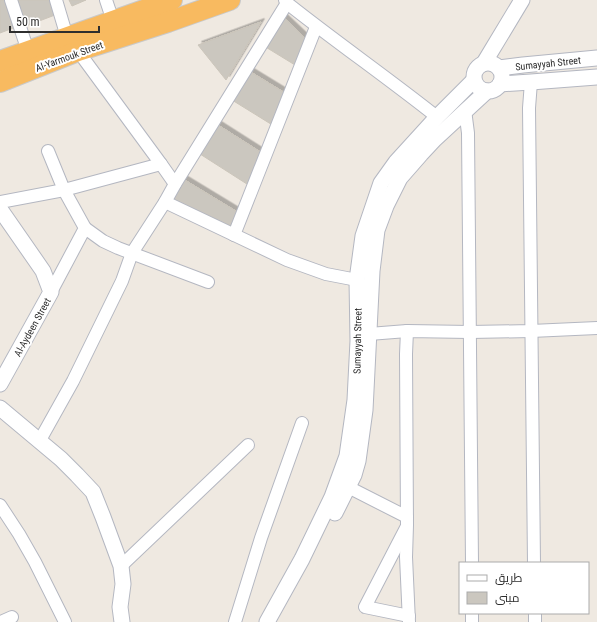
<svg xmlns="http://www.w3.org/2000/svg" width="597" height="622" font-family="'Roboto Condensed',Cairo,sans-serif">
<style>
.building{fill:#cbc7bf;stroke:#cbc5ba;filter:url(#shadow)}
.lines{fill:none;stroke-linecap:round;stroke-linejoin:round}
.minor-casing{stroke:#b4b7c1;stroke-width:14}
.tertiary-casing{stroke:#b4b7c1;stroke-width:17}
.trunk-casing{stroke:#c9c9c9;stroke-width:22}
.minor{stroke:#fff;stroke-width:12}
.tertiary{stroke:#fff;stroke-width:15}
.trunk{stroke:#f8ba60;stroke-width:20}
.labels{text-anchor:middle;stroke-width:4;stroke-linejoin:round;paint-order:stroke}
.street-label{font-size:10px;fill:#2e2e2e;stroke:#fff}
</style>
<defs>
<filter id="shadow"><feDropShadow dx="3.5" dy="-3.5" stdDeviation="0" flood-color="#0004"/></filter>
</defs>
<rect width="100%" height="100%" fill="#efe9e1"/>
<g class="building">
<polygon points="0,0 5,0 16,27 0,33"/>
<polygon points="16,0 49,0 55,15 26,26"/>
<polygon points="69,0 86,0 72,6"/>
<polygon points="283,17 305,38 295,65 264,46"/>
<polygon points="261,22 226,80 198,45"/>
<polygon points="249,71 285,93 274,126 232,100"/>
<polygon points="218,125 262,153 250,186 200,154"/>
<polygon points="183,179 239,213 232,226 172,199"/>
</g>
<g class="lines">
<defs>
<g id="minor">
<polyline points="11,0 28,51"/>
<polyline points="56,0 67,37"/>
<polyline points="106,0 113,21"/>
<path d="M285,0L287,3C336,42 388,78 437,117"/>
<polyline points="78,51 161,164 175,184"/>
<polyline points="531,82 529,108 534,563"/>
<polyline points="465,110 468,133 472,563"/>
<polyline points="48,151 64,190 85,228 51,292"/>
<polyline points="0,202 64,190 161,164"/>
<polyline points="165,202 287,260 326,274 357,280"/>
<polyline points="85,228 103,241 118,248 208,282"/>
<polyline points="234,235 316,27"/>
<polyline points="407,331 406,354 407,525 406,557 409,622"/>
<polyline points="369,334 407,331 470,332 531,331 597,328"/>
<polyline points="40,440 73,381 122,281 132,253 165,202 175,184 287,3"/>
<polyline points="348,487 407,517"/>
<polyline points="0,505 19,534 35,562 65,622"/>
<polyline points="406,528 365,607 409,616"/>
<polyline points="121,566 248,445"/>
<polyline points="472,613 472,622"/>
<polyline points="535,613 535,622"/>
<polyline points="1,622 12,617"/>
<polyline points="235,622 261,538 302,423"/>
</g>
<g id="tertiary">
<circle cx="488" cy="77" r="14"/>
<polyline points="484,63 522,0"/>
<polyline points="499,68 523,65 597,58"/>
<polyline points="500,84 531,82 597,77"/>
<polyline points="0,209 43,271 51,292 0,384"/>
<polyline points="0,408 61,459 77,475 93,492 103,517 121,566 123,584 120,607 122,622"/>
<polyline points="335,513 354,475 358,461 365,410 372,271 377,230 386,206 400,178 421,154 435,139 487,91"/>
<polyline points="267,622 302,559 332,497 347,456 355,400 358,341 357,280 363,236 381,183 396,162 437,117 474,80"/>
</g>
<g id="trunk">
<polyline points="0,61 172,0"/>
<polyline points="0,82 78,51 168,22 230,0"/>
</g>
</defs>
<use href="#minor" class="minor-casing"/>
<use href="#tertiary" class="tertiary-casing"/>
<use href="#trunk" class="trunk-casing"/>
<use href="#minor" class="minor"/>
<use href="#tertiary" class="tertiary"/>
<use href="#trunk" class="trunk"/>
</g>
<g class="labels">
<g class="street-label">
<text transform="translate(69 56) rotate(-20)" y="4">Al-Yarmouk Street</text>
<text transform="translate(548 63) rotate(-6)" y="4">Sumayyah Street</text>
<text transform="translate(32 327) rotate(-61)" y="4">Al-Aydeen Street</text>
<text transform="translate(357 341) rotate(-89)" y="4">Sumayyah Street</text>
</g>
</g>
<rect x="459" y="562" width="130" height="52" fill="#ffffff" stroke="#ababab"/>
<rect x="467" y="575" width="20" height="6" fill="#ffffff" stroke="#ababab"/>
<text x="495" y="582" font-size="12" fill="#2e2e2e">طريق</text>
<rect x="467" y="592" width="20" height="12" fill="#cbc7bf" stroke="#ababab"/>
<text x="495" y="602" font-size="12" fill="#2e2e2e">مبنى</text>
<path d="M10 26v6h89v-6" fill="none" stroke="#2e2e2e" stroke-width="2"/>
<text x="16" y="26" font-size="12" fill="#2e2e2e" stroke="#ffffff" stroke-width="3" paint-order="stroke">50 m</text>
</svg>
